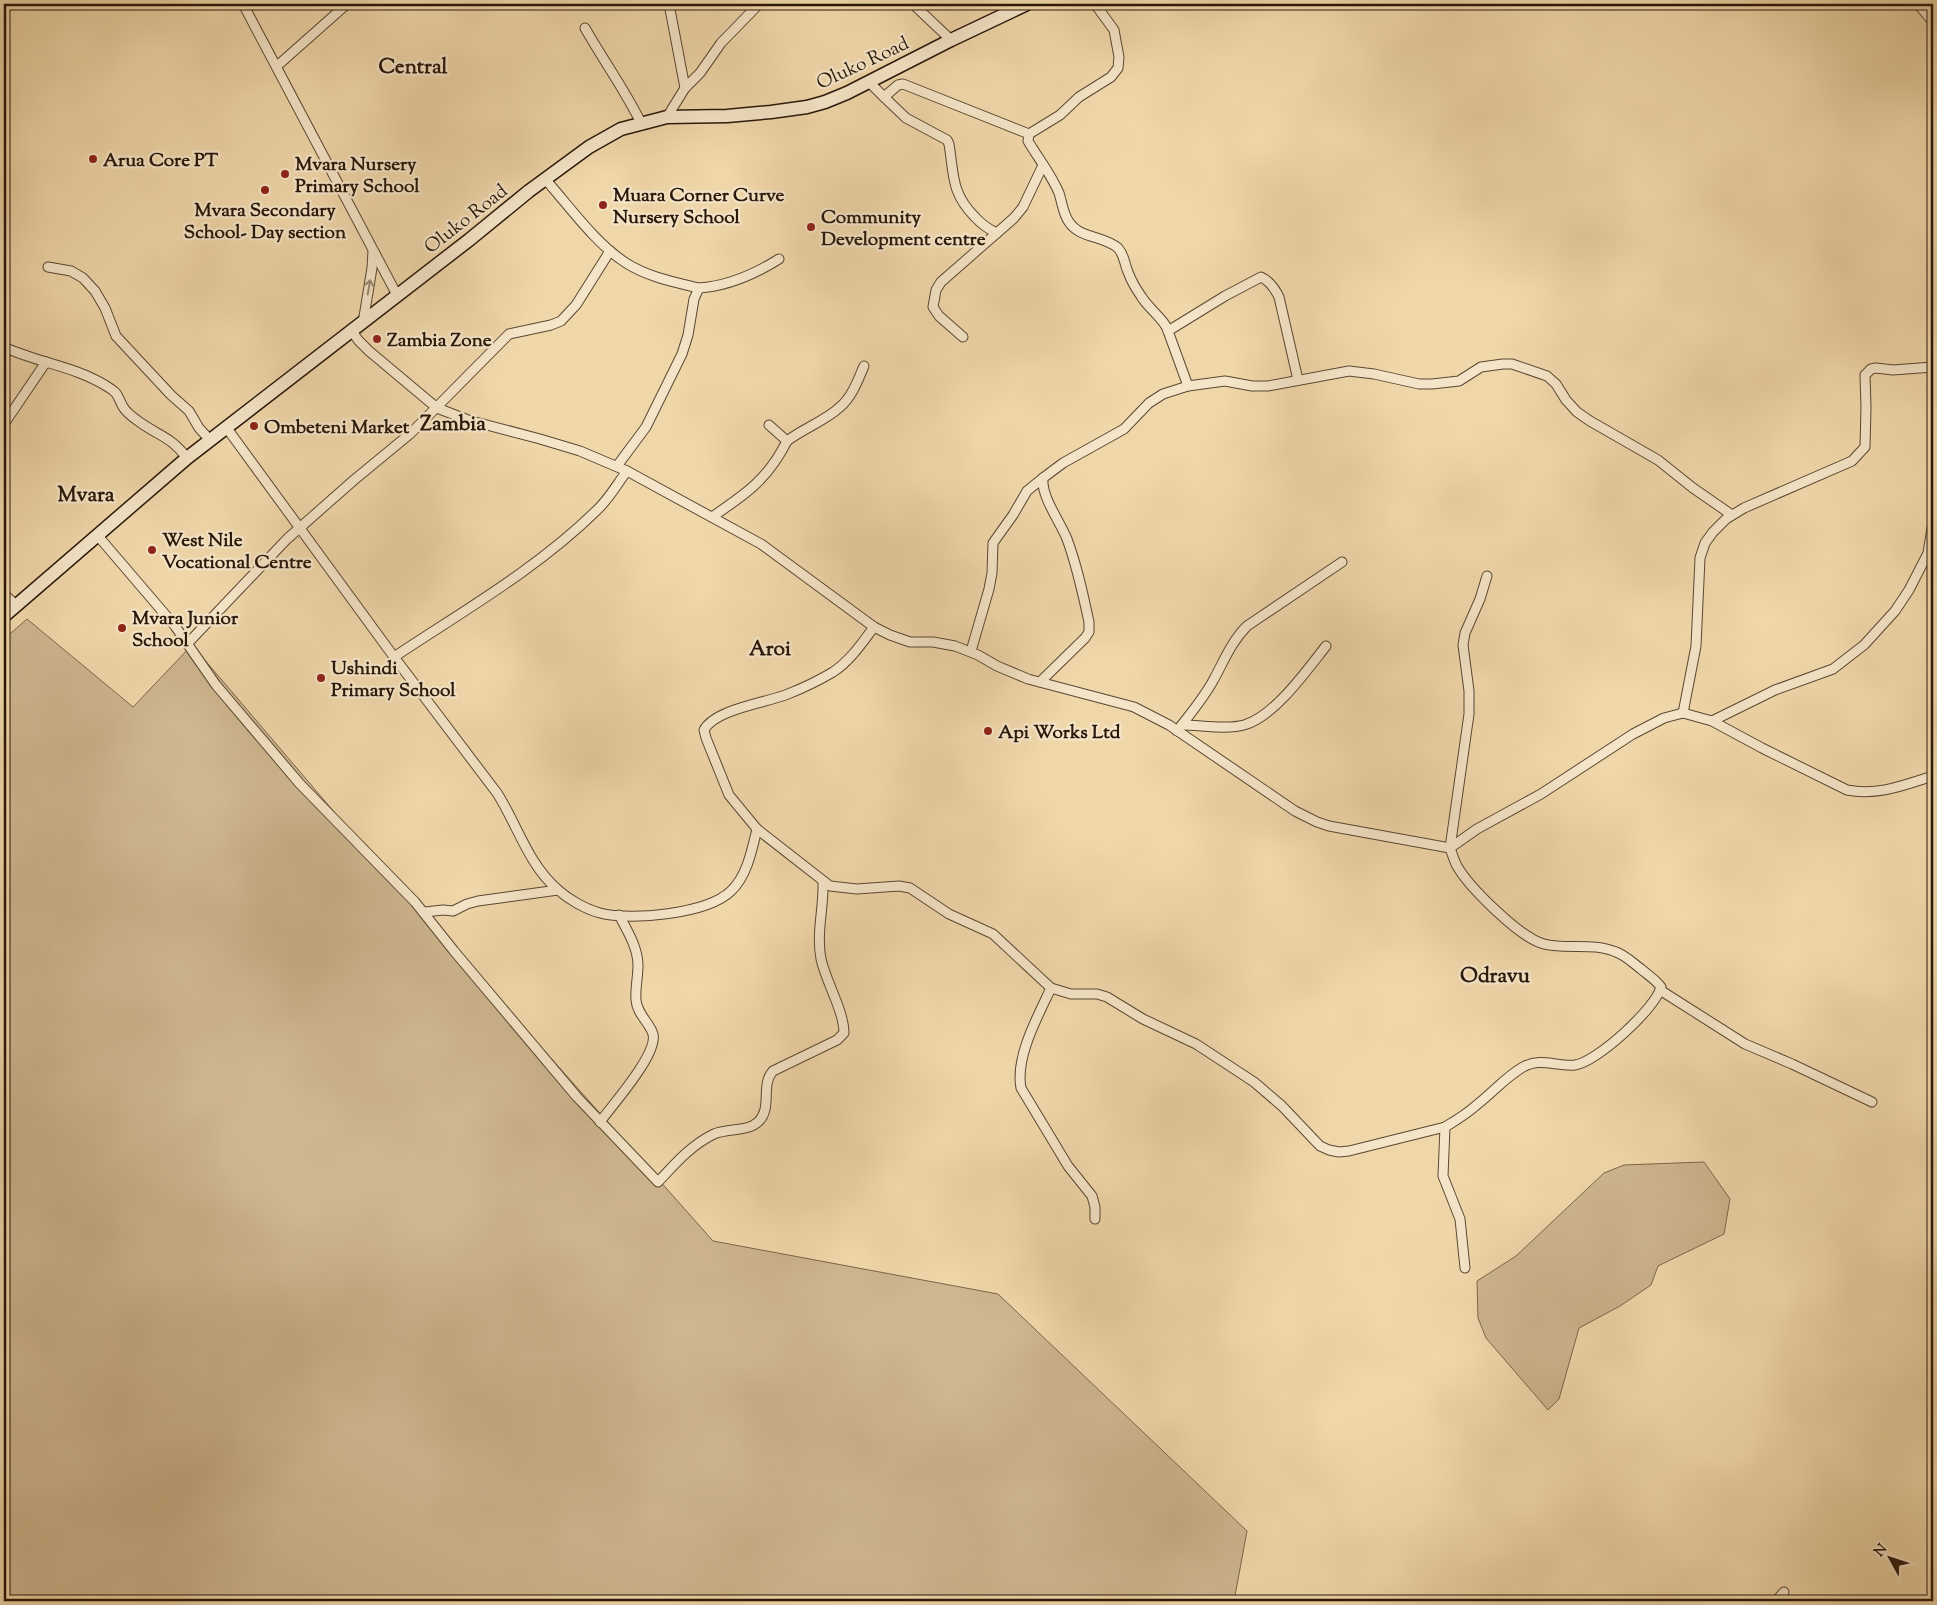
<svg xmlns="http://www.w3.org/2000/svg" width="1937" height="1605" font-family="'Sorts Mill Goudy',serif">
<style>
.green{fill:#ceb68f;stroke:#7b664c}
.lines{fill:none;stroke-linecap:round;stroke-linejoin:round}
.street-casing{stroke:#5a4731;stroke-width:11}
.secondary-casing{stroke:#281709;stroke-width:15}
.street{stroke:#f5e5c8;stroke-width:9}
.secondary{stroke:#f5e5c8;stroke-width:12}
.oneway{stroke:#998872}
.poi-dot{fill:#8f2418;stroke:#f5e5c8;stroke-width:2}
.labels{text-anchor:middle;stroke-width:4.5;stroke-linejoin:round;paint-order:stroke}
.street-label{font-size:19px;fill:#281709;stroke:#f5e5c8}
.poi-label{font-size:19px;font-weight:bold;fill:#281709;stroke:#f5e5c8;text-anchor:start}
.quarter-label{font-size:21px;font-weight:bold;fill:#281709;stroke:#f5e5c8}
</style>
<rect width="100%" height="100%" fill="#f0d7aa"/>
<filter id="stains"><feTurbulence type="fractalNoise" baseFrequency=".004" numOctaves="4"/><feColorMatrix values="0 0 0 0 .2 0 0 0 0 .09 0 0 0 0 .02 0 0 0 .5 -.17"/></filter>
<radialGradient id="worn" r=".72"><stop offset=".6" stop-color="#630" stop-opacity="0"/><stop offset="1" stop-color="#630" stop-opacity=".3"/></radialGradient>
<g class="green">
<polygon points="27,619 133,707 192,645 364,847 713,1241 998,1294 1247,1531 1234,1601 4,1601 4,639"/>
<polygon points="1704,1162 1730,1199 1724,1234 1658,1266 1651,1285 1620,1306 1579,1328 1559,1399 1548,1410 1486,1338 1478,1318 1477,1281 1516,1256 1604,1173 1624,1165"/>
</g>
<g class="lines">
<defs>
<g id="street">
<polyline points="243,4 397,295"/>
<polyline points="913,4 951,40"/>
<path d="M1095,4L1114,30L1119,57L1118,68L1111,77L1079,97L1060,115L1029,134L1028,141C1038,158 1051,174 1059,193C1062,202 1063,214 1069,222C1080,239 1103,235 1118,248C1125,256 1124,263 1128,272C1131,280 1136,289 1141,296C1147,307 1166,321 1168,331"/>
<polyline points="1918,4 1933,22"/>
<path d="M585,28C603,60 625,90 641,123"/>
<polyline points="277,66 347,4"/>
<polyline points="869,82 884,97 898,85 903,84 1029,134"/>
<polyline points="685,88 700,73 721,43 759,4"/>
<path d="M884,97L906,118L947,140L949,144C954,175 951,193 975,217C982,225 988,229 997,233"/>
<polyline points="667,117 685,88 669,4"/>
<path d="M545,179C570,207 595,243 626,263C648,277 674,282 699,288"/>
<polyline points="48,267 71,271 83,278 95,291 105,308 116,336 171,395 189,411 199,428 210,440"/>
<polyline points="363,323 372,268 373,251"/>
<path d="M352,331L358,340L369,351L437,408L468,420L540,439L580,451L627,471L761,544L874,627L890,635L910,642H933L955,646L978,655L997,666L1028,679L1134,707L1169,725L1295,811L1317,822L1329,826L1450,848L1477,829L1541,794L1633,734L1664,718L1683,713L1712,721L1762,748L1847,790C1878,796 1905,785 1933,776"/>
<polyline points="963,337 939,316 933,307 936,290 941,282 1014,218 1023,207 1043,165"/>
<path d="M4,347C38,363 75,366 108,387C118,393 117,395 122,405C125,412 135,419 141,423C161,437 171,437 187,458"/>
<polyline points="1188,386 1225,381 1252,386 1268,386 1349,371 1374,374 1419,384 1432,384 1459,381 1481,367 1503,364 1512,364 1547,376 1556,384 1566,400 1577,412 1590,421 1658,460 1693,488 1732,515"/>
<polyline points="4,424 46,362"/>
<path d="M226,427L394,657L497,793C517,824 528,864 557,889C568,899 585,909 600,913C631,921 707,914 731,891C747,876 752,850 757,829L729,795L706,738L704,730C715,709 766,703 788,694C803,688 818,681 833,672C850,661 862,643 874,627"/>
<path d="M787,441C804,428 825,421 840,407C852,397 858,380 864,366"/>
<path d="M617,466L646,427L682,354L688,335L694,299L699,288C729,286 755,274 779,259"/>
<path d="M712,517C746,494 768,479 787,441L769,425"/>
<path d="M98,536L175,626L216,685L300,784L415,902L454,951L577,1097L658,1182C675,1164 691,1145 714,1134C727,1128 747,1132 758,1122C773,1108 760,1085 773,1071L837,1040L844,1033C844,1011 826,982 821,959C816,933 824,907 823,882"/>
<polyline points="4,594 16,605"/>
<polyline points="188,643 287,539 354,480 411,433 509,334 551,325 561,321 576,305 610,251"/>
<polyline points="971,651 989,589 992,573 993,543 1013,515 1027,491 1043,478"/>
<path d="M394,657C463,611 537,569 597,510C609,499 617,484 627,471"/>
<path d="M1040,682L1085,638L1089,632V622C1083,594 1077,566 1067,539C1060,521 1041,497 1043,478L1063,463L1124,429L1149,403L1163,394L1188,386L1168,331L1225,296L1261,277C1270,281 1275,289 1279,297L1298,380"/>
<polyline points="1683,713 1696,646 1700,558 1705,543 1713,532 1726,519 1744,508 1852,461 1865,447 1866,407 1865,375 1871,369 1876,368 1893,370 1933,367"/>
<polyline points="1712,721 1775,690 1833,669 1864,645 1895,611 1909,590 1928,553 1933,522"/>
<path d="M1182,725C1200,725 1227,730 1244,725C1274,717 1307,670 1326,646"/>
<path d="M1177,731C1190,714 1204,698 1214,679C1224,661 1231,642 1247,626L1342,562"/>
<polyline points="757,829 830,886 857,889 899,886 910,888 949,914 993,934 1051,988 1071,994 1097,994 1107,997 1143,1019 1196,1044 1254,1082 1282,1106 1320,1146 1329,1150 1339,1152 1349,1151 1445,1127"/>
<polyline points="425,912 443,910 453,911 467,904 478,901 558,890"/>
<path d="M1051,988C1038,1016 1015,1057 1021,1088L1068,1166L1092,1196L1095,1207V1219"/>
<polyline points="1660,990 1745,1044 1792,1064 1872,1102"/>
<path d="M600,1122C613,1104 658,1054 653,1034C649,1022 637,1014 636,1000C635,989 638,977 638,965C638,948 627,930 619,915"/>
<path d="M1465,1268L1460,1219L1443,1176L1445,1127C1457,1120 1469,1112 1479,1103C1494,1091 1507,1076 1523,1067C1541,1057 1557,1067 1575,1065C1597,1062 1656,1008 1661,987C1656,980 1648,975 1641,969C1633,963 1625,955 1616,952C1593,942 1567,950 1544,944C1520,938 1469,887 1457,866C1454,860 1452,854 1450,848L1469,714V691L1463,645L1465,633L1480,599L1487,576"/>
<polyline points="1776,1601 1784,1592"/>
</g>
<polyline id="secondary" points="4,616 187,458 469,240 529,191 589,147 621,129 667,117 727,116 771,112 807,107 825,102 847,93 951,40 1027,4"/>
</defs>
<use href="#street" class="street-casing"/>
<use href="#secondary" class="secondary-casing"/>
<use href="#street" class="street"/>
<use href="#secondary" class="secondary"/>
</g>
<defs><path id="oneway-shaft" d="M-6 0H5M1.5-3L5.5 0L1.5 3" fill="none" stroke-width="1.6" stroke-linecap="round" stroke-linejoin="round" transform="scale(1.25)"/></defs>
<use class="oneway" href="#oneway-shaft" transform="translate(369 287) rotate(-80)"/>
<g class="poi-dot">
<circle cx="93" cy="159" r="5"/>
<circle cx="285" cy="174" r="5"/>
<circle cx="265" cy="190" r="5"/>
<circle cx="603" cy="205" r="5"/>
<circle cx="811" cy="227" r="5"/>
<circle cx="377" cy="339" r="5"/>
<circle cx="254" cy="426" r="5"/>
<circle cx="152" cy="550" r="5"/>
<circle cx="122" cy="628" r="5"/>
<circle cx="321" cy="678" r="5"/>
<circle cx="988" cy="731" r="5"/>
</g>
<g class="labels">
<g class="street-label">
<text transform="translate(862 62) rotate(-25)" y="7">Oluko Road</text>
<text transform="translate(465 218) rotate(-38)" y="7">Oluko Road</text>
</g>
<g class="poi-label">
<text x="103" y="166">Arua Core PT</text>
<text x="295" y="170">Mvara Nursery<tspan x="295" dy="22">Primary School</tspan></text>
<text x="613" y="201">Muara Corner Curve<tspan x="613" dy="22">Nursery School</tspan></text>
<text x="265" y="216" text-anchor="middle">Mvara Secondary<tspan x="265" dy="22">School- Day section</tspan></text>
<text x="821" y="223">Community<tspan x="821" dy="22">Development centre</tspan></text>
<text x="387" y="346">Zambia Zone</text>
<text x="264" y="433">Ombeteni Market</text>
<text x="162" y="546">West Nile<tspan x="162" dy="22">Vocational Centre</tspan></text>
<text x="132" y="624">Mvara Junior<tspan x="132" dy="22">School</tspan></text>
<text x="331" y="674">Ushindi<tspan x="331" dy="22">Primary School</tspan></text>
<text x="998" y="738">Api Works Ltd</text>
</g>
<g class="quarter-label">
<text x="413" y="73">Central</text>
<text x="453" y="430">Zambia</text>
<text x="86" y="501">Mvara</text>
<text x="770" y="655">Aroi</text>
<text x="1495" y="982">Odravu</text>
</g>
</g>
<rect width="1937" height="1605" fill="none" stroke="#f0d7aa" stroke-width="20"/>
<rect x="5" y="5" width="1927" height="1595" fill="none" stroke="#281709" stroke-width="2.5"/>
<rect x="10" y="10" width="1917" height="1585" fill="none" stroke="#281709"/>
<g transform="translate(1890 1558) rotate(310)" stroke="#f5e5c8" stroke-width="4" paint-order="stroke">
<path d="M0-4L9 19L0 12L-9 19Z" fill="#281709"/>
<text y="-8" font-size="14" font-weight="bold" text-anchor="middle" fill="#281709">N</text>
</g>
<rect width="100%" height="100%" filter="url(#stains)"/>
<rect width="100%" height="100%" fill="url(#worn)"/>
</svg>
